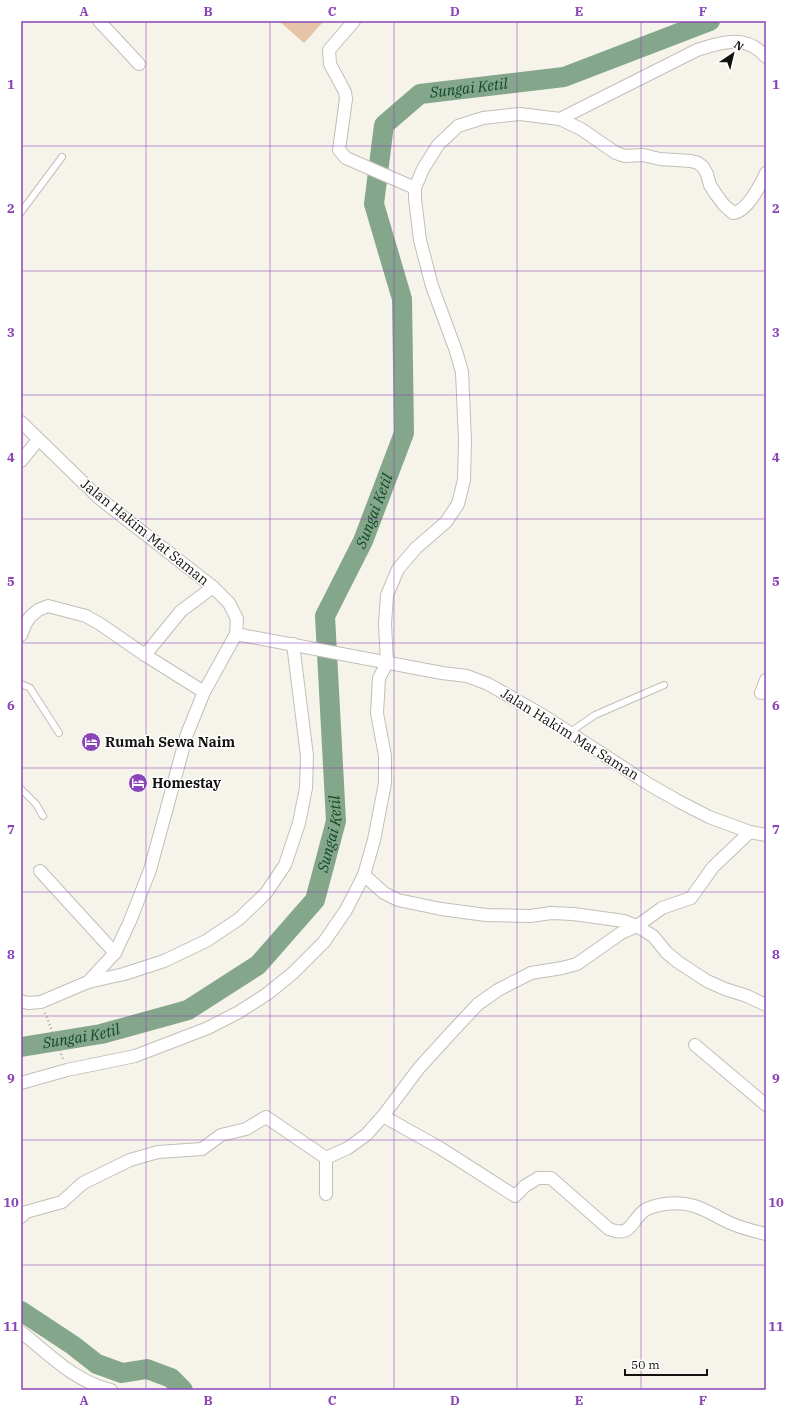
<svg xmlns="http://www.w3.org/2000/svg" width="787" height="1411" font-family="'IBM Plex Serif',serif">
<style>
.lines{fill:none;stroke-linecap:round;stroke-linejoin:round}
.river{stroke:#84a68b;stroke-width:20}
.building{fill:#e5c4a7}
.service-casing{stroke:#c1bfb7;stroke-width:8}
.minor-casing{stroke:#c1bfb7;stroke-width:14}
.path{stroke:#9e9c96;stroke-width:2;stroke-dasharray:1 3;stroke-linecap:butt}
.service{stroke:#fff;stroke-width:6}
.minor{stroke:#fff;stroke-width:12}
.grid{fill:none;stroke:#8a44b7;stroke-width:1;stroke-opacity:0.55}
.labels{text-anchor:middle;stroke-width:3;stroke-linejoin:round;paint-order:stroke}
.street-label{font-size:14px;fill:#131210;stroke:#fff}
.poi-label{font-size:14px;font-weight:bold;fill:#131210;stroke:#fff;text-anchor:start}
.water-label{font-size:15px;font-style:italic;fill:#0f4824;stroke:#fff}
.neatline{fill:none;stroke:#8a44b7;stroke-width:1.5}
.grid-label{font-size:13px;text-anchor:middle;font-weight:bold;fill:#8a44b7}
</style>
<rect width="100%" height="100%" fill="#f6f3eb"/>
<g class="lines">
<g class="river">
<path id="s1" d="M21,1047L101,1034L188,1010L258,965L315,900L336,821L325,616L363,541L404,433L402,299L374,204L384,125L420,94L564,77L710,21"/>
<polyline points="21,1311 74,1346 97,1364 122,1373 147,1369 171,1378 183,1390"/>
</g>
</g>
<polygon class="building" points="279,21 324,21 304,43"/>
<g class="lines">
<defs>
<g id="service">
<polyline points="21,212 62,157"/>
<polyline points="21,684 30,688 59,733"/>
<polyline points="570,732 595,715 664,685"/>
<polyline points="21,789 36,804 43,816"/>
</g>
<g id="minor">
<polyline points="99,21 139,64"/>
<polyline points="354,21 329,50 330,64 345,92 346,99 339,150 346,158 415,188"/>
<path d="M560,119L697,50C723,42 746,34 766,57"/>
<polyline points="21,422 99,498 213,587 229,603 237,619 236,634 204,692 187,734 150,870 130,921 115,953 88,982 41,1002 28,1003 21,1001"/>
<polyline points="21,461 38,440"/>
<polyline points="236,634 442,673 467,676 488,684 544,716 650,785 680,802 709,817 750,832 766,835"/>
<polyline points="21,635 26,623 30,617 38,610 48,606 86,616 100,624 145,655 204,692"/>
<polyline points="145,655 181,611 213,587"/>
<polyline points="761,693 766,680"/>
<polyline points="40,871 115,953"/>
<polyline points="364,875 384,893 398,900 441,909 486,915 530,916 551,913 573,914 624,921 637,926 653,936 667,953 678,962 707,981 725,989 747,996 766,1005"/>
<polyline points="88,982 124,974 164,961 206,941 239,919 266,893 285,865 299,823 306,788 307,756 293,644"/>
<polyline points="695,1045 766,1105"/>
<path d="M21,1083L67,1070L135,1056L208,1028L239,1012L267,994L293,973L324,942L346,910L364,875L374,840L385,783V756L377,713L379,678L387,663L385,624L387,595L398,569L416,548L446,522L458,504L464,480L465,440L462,372L456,351L432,286L420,240L415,199V188L423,169L438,145L458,126L483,118L520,114L560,119L581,129L616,153L625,156L643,155L660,159L691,161L698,163L703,167L707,174L710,185L715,193L724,205L733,213C747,212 761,184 766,173"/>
<path d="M383,1116L440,1148L515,1196L525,1186L538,1178H551L609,1229C632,1238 630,1221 645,1210C650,1207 659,1205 665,1204C692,1200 706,1211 728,1222C740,1228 753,1231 766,1234"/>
<polyline points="326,1194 326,1158 348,1148 366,1135 383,1116 419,1068 450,1034 478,1004 498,990 531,973 562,968 577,964 621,933 637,926 662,908 691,898 713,867 750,832"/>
<polyline points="21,1217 26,1212 62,1202 83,1183 130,1160 158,1152 202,1149 221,1135 246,1129 266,1117 326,1158"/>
<path d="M21,1332C49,1354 75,1382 111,1390"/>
</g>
</defs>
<use href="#service" class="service-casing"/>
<use href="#minor" class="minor-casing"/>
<polyline class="path" points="45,1013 63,1059"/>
<use href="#service" class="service"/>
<use href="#minor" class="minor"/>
</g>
<path class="grid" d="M146,21V1390M270,21V1390M394,21V1390M517,21V1390M641,21V1390M21,146H766M21,271H766M21,395H766M21,519H766M21,643H766M21,768H766M21,892H766M21,1016H766M21,1140H766M21,1265H766"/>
<defs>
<symbol id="hotel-disc" viewBox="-11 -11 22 22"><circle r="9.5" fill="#8a44b7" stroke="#fff"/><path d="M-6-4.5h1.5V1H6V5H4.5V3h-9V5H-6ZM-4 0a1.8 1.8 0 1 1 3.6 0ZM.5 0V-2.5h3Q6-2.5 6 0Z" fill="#fff"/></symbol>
</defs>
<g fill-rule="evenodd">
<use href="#hotel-disc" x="80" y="731" width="22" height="22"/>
<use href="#hotel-disc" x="127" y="772" width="22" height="22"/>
</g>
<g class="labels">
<g class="street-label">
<text transform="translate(145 532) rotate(39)" y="5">Jalan Hakim Mat Saman</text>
<text transform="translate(570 734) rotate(32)" y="5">Jalan Hakim Mat Saman</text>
</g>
<g class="poi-label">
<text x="105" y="747">Rumah Sewa Naim</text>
<text x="152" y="788">Homestay</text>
</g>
<g class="water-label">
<text dy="5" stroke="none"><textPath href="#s1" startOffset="1237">Sungai Ketil</textPath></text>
<text dy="5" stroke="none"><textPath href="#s1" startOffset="744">Sungai Ketil</textPath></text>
<text dy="5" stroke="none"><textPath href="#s1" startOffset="409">Sungai Ketil</textPath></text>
<text dy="5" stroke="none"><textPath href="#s1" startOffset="61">Sungai Ketil</textPath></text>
</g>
</g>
<rect width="787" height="1411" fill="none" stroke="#ffffff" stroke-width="44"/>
<g transform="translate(733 54) rotate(35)" stroke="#ffffff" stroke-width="3" paint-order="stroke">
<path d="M0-3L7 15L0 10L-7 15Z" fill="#131210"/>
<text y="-6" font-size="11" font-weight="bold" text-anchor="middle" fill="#131210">N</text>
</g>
<path d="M625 1369v6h82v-6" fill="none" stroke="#131210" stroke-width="2"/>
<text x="631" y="1369" font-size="12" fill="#131210" stroke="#ffffff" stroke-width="3" paint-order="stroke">50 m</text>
<rect x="22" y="22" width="743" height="1367" class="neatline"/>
<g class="grid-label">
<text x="84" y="16">A</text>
<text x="208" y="16">B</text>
<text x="332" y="16">C</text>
<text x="455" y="16">D</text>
<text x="579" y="16">E</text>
<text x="703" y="16">F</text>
<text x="11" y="89">1</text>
<text x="776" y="89">1</text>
<text x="11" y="213">2</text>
<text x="776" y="213">2</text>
<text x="11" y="337">3</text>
<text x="776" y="337">3</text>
<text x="11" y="462">4</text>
<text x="776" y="462">4</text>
<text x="11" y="586">5</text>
<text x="776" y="586">5</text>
<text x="11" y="710">6</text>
<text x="776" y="710">6</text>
<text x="11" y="834">7</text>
<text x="776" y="834">7</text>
<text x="11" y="959">8</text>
<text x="776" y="959">8</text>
<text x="11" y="1083">9</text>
<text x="776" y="1083">9</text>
<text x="11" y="1207">10</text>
<text x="776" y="1207">10</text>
<text x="11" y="1331">11</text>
<text x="776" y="1331">11</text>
<text x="84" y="1405">A</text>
<text x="208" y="1405">B</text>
<text x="332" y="1405">C</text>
<text x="455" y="1405">D</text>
<text x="579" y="1405">E</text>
<text x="703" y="1405">F</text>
</g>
</svg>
